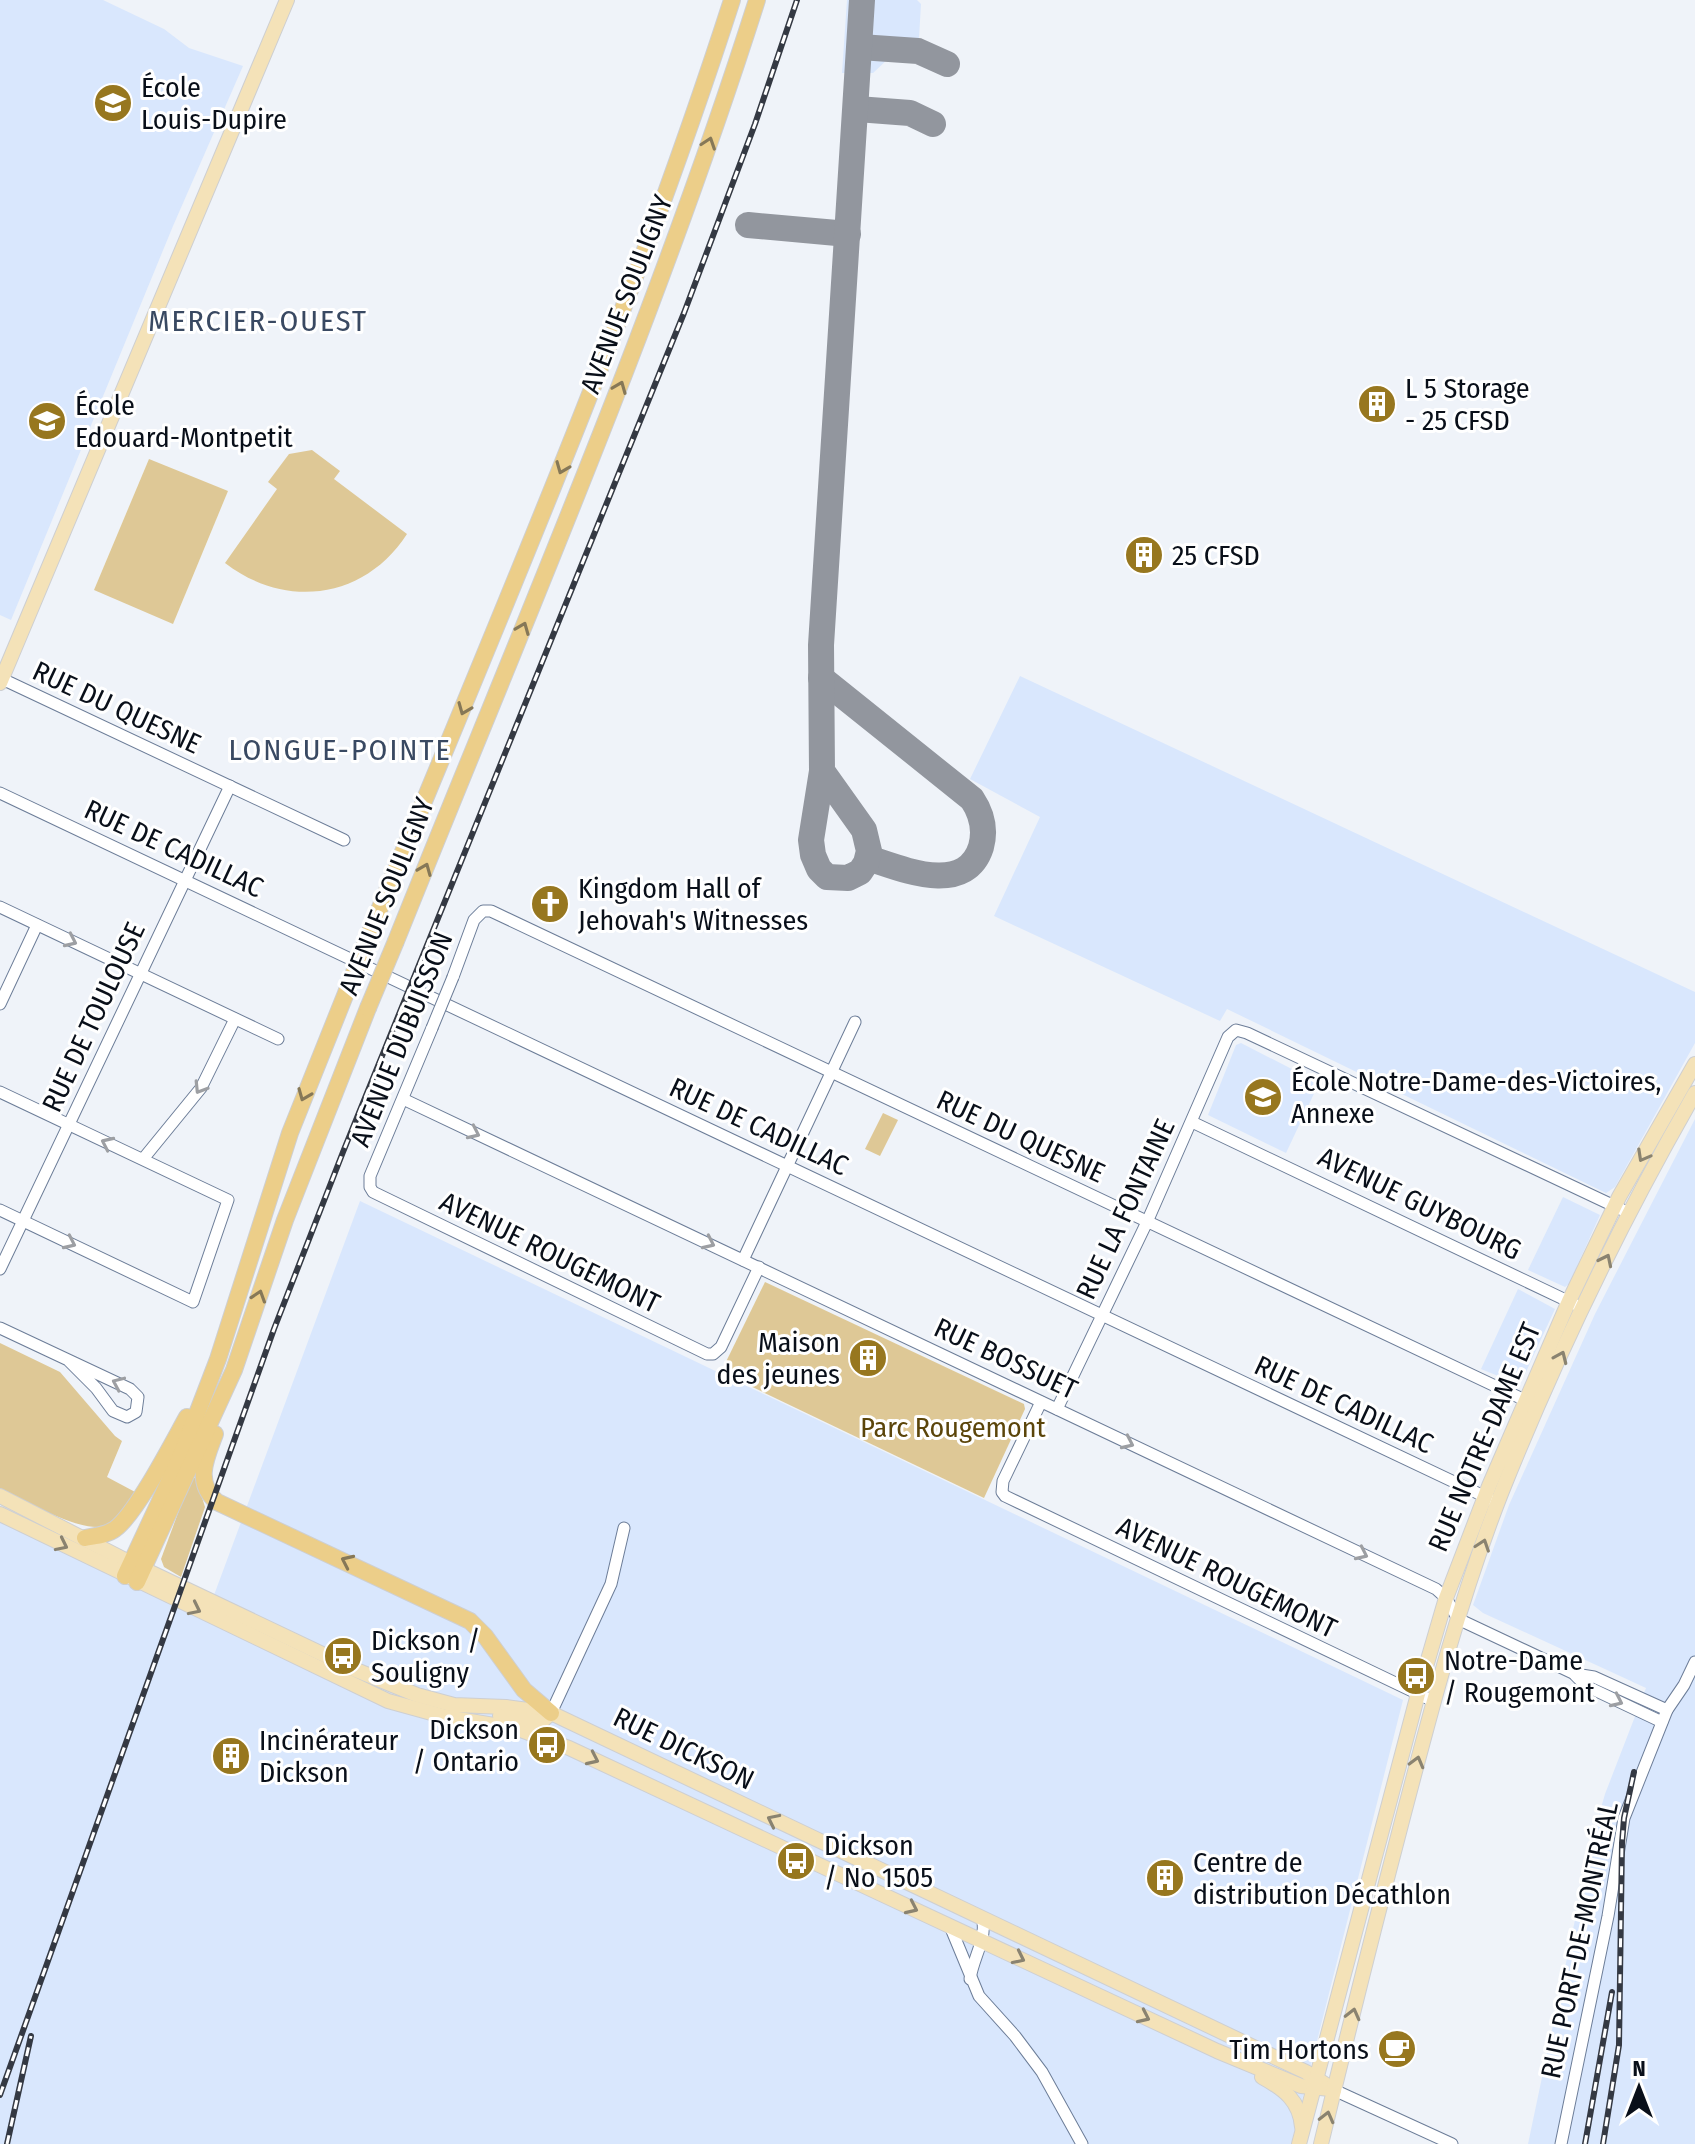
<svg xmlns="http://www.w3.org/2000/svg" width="1695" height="2144" font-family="'Fira Sans Condensed',sans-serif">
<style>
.built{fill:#d9e7fd}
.green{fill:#dec896}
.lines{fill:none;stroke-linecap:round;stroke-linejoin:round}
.taxiway{stroke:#92969e;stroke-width:26}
.minor-casing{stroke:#6c7d98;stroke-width:13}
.major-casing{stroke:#cecfd1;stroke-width:16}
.highway-casing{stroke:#cecfd1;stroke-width:18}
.minor{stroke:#fff;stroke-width:11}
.major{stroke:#f4e2b8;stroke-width:14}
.highway{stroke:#ecce89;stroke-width:16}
.rail-casing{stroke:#343943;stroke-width:6}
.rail{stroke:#fff;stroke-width:3;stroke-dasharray:9;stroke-linecap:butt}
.minor-bridge-casing{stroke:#6c7d98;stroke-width:13;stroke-linecap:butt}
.highway-bridge-casing{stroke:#cecfd1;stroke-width:18;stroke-linecap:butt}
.minor-bridge{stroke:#fff;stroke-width:11}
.highway-bridge{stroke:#ecce89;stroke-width:16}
.oneway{stroke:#867857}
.oneway2{stroke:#9d9fa3}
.oneway3{stroke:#8a8370}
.labels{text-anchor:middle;stroke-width:6;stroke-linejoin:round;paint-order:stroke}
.poi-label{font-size:28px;fill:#090f19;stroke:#fff;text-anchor:start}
.street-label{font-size:28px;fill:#090f19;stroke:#fff}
.park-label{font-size:28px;fill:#5b450a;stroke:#fff}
.neighbourhood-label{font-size:30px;letter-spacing:2px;fill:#394962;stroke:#fff}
</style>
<rect width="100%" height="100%" fill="#eff3f9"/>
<g class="built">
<polygon points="0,0 103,0 164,29 189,48 243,66 173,226 11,620 0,615"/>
<polygon points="847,0 917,0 921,4 918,55 891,56 873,73 842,73"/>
<polygon points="1020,676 1695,992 1695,1043 1615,1187 1606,1193 1227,1009 1220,1021 994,916 1040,817 970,779"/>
<polygon points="1241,1043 1319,1083 1286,1153 1208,1115 1236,1045"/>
<polygon points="1695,1119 1695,2144 1528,2144 1592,1839 1605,1794 1646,1688 1483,1613 1473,1605 1509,1505 1595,1314"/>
<polygon points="1563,1197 1600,1215 1569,1284 1565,1287 1528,1270"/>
<polygon points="360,1201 1403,1700 1291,2144 0,2144 0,1514 207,1614"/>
<polygon points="1518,1289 1555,1309 1520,1385 1481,1369"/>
</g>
<g class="green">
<path d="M312,450L340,471L334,479L407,534C365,599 286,610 225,563L277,489L268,482L289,454Z"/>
<polygon points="149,459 228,491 173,624 94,590"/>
<polygon points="883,1113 898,1120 880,1156 865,1149"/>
<polygon points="765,1282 1024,1404 1025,1409 984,1498 721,1372"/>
<path d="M0,1343L60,1372L115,1436L122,1441L107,1477L137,1493C128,1506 121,1519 107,1525C85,1536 21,1499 0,1488Z"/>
<polygon points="191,1478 196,1478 205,1507 181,1577 164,1567 161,1559"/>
</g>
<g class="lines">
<g class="taxiway">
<polyline points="860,47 918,51 947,64"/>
<polyline points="857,109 910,113 933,124"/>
<polyline points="748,225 848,234"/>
<path d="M821,678L972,799C982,814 986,829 981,847C965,897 900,868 868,858"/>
<polyline points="822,771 864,830 869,851 866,863 860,872 848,878 827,877 819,869 813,855 811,840 822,771 821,645 862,0"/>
</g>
<defs>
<g id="minor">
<polyline points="0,678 344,840"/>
<polyline points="0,793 1490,1499"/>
<polyline points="0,907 278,1039"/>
<polyline points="453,977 474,920 483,911 491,911 1531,1403"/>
<polyline points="0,1004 37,925"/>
<polyline points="432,1028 370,1176 370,1187 373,1192 707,1354 713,1354 721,1347 759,1267"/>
<polyline points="0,1092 228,1200 193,1302 0,1210"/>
<polyline points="403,1099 1436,1589 1446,1598 1458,1619 1575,1674 1594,1677 1667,1710"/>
<polyline points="1192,1122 1574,1304"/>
<polyline points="143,1159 201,1088 235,1019"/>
<polyline points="743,1260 855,1022"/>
<polyline points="0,1269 230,786"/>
<polyline points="0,1328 130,1389 138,1397 136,1412 127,1417 113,1411 96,1388 69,1361"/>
<polyline points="1041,1402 1003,1481 1002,1492 1005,1496 1433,1701"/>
<polyline points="1057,1409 1147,1222 1228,1037 1236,1030 1247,1033 1629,1213"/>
<polyline points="1575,1675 1586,1686 1662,1722"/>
<polyline points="551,1713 611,1584 624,1528"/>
<polyline points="950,1926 979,1996 1015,2036 1042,2072 1082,2144"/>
<path d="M970,1979C973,1958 986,1941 983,1919"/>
<polyline points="1334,2090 1452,2144"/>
<polyline points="1561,2144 1608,1916 1624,1818 1667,1710 1684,1685 1695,1662"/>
</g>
<g id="major">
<polyline points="0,683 287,0"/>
<polyline points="0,1496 131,1563 356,1670 417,1695 454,1705 506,1707 551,1713 1306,2072 1334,2090"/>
<polyline points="0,1514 388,1701 446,1717 518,1729 569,1748 1217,2051 1301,2086 1330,2089"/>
<polyline points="500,1716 541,1722 551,1713"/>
<path d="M1262,2077C1284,2089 1300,2101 1302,2127"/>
<polyline points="1299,2144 1418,1694 1446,1598 1489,1486 1569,1301 1619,1197 1695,1064"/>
<path d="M1321,2144C1347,2036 1374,1928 1402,1821C1431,1710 1460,1598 1502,1491C1557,1354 1622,1220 1695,1093"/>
</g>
<g id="highway">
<path d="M368,937C495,627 629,320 732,0"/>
<path d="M396,941C521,629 655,321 757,0"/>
<path d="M215,1434C206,1458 194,1482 217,1502L470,1621L485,1636L524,1690L551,1713"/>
<path d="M85,1538C95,1536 107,1535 115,1529C136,1514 173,1442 187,1417"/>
<polyline points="125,1576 180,1458 218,1359 290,1133 346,993"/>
<polyline points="137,1582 234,1370 285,1220 368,1008"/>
</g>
</defs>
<use href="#minor" class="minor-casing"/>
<use href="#major" class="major-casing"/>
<use href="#highway" class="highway-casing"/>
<use href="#minor" class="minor"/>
<use href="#major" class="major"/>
<use href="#highway" class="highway"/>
<defs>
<g id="rail">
<polyline points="0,2095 274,1329 343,1152 684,313 755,124 797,0"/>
<polyline points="7,2144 31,2036"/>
<polyline points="1585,2144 1612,1992"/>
<polyline points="1603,2144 1619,2045 1622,1843 1624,1818 1634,1772"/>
</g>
</defs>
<use href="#rail" class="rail-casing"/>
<use href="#rail" class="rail"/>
<defs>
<polyline id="minor-bridge" points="432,1028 453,977"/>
<g id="highway-bridge">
<polyline points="346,993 368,937"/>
<polyline points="368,1008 396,941"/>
</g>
</defs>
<use href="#minor-bridge" class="minor-bridge-casing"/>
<use href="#highway-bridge" class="highway-bridge-casing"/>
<use href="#minor-bridge" class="minor-bridge"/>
<use href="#highway-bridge" class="highway-bridge"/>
</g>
<defs><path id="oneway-chevron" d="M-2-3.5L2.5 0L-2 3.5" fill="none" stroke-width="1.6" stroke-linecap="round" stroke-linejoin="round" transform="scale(2)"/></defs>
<g class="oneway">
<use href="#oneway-chevron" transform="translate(709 143) rotate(-71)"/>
<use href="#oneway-chevron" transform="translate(620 387) rotate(-68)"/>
<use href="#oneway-chevron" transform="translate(562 468) rotate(112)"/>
<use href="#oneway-chevron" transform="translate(523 628) rotate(-68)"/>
<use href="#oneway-chevron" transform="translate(464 709) rotate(112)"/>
<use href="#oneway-chevron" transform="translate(425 869) rotate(-68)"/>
<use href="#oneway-chevron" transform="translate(304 1095) rotate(112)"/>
<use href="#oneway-chevron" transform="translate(259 1296) rotate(-72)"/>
<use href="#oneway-chevron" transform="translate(347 1561) rotate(-155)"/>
</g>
<g class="oneway2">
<use href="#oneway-chevron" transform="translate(71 941) rotate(25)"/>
<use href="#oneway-chevron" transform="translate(200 1088) rotate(122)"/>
<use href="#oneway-chevron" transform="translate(474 1133) rotate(25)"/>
<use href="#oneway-chevron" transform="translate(107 1143) rotate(-155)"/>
<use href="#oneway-chevron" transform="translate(70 1243) rotate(25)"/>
<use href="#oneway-chevron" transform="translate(709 1243) rotate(25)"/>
<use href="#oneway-chevron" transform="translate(118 1383) rotate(-156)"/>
<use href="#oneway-chevron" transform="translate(1128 1443) rotate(25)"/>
<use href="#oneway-chevron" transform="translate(1362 1554) rotate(25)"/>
<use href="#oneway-chevron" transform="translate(1617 1701) rotate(25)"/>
</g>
<g class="oneway3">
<use href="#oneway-chevron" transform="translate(1643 1156) rotate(119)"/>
<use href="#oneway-chevron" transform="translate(1606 1260) rotate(-64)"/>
<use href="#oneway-chevron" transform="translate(1561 1357) rotate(-66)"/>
<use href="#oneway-chevron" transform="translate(62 1545) rotate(26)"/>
<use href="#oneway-chevron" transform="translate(1483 1545) rotate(-71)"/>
<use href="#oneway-chevron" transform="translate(195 1609) rotate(26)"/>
<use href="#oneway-chevron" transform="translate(593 1759) rotate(25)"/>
<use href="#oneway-chevron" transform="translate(1417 1762) rotate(-75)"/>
<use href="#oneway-chevron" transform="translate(773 1820) rotate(-154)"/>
<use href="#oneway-chevron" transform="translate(912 1908) rotate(25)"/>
<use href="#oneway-chevron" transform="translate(1019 1958) rotate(26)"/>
<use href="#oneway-chevron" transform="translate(1353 2014) rotate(-76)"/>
<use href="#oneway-chevron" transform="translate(1144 2017) rotate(25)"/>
<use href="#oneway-chevron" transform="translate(1327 2117) rotate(-76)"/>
</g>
<defs>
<symbol id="school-disc" viewBox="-11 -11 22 22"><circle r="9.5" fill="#97771f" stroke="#fff"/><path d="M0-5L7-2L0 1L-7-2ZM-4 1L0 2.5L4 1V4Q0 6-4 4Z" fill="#fff"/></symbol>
<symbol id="building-disc" viewBox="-11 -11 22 22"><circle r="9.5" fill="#97771f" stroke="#fff"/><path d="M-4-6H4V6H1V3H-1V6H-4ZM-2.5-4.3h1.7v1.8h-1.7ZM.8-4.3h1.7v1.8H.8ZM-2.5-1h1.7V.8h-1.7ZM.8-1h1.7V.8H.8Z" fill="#fff"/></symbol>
<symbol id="church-disc" viewBox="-11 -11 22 22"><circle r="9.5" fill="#97771f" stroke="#fff"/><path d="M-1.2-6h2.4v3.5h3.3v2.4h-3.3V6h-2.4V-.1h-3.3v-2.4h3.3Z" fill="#fff"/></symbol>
<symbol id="bus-disc" viewBox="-11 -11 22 22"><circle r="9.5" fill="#97771f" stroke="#fff"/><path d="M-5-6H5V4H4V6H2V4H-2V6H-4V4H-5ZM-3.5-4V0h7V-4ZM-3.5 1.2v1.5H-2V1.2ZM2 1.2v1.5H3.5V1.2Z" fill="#fff"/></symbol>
<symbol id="cafe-disc" viewBox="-11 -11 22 22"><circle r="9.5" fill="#97771f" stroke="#fff"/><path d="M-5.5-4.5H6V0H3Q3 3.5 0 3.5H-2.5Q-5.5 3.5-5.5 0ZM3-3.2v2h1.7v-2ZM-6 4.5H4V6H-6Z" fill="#fff"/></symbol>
</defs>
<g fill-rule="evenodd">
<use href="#school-disc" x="91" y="81" width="44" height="44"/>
<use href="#building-disc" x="1355" y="382" width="44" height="44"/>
<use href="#school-disc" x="25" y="399" width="44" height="44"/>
<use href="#building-disc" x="1122" y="533" width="44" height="44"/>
<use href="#church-disc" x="528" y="882" width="44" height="44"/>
<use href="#school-disc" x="1241" y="1075" width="44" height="44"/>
<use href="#building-disc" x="846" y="1336" width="44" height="44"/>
<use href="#bus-disc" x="321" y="1634" width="44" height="44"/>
<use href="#bus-disc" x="1394" y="1654" width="44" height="44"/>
<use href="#bus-disc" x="525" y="1723" width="44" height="44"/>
<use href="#building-disc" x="209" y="1734" width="44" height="44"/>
<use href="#bus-disc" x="774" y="1839" width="44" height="44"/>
<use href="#building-disc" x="1143" y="1856" width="44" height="44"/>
<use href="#cafe-disc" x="1375" y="2027" width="44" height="44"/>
</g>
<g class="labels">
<g class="poi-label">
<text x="141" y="97">École<tspan x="141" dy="32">Louis-Dupire</tspan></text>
<text x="1405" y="398">L 5 Storage<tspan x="1405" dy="32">- 25 CFSD</tspan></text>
<text x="75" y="415">École<tspan x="75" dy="32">Edouard-Montpetit</tspan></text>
<text x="1172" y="565">25 CFSD</text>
<text x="578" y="898">Kingdom Hall of<tspan x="578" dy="32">Jehovah's Witnesses</tspan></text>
<text x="1291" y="1091">École Notre-Dame-des-Victoires,<tspan x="1291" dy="32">Annexe</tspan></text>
<text x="840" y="1352" text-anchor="end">Maison<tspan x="840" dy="32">des jeunes</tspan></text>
<text x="371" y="1650">Dickson /<tspan x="371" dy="32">Souligny</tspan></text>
<text x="1444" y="1670">Notre-Dame<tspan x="1444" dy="32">/ Rougemont</tspan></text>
<text x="519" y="1739" text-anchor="end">Dickson<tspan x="519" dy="32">/ Ontario</tspan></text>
<text x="259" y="1750">Incinérateur<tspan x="259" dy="32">Dickson</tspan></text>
<text x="824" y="1855">Dickson<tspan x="824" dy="32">/ No 1505</tspan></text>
<text x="1193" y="1872">Centre de<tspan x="1193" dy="32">distribution Décathlon</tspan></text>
<text x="1369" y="2059" text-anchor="end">Tim Hortons</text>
</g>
<g class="street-label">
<text transform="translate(626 294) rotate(-69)" y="10">AVENUE SOULIGNY</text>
<text transform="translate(117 707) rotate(25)" y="10">RUE DU QUESNE</text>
<text transform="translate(174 848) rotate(25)" y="10">RUE DE CADILLAC</text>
<text transform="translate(386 896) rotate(-68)" y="10">AVENUE SOULIGNY</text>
<text transform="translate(93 1017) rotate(-65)" y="10">RUE DE TOULOUSE</text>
<text transform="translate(401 1039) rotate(-68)" y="10">AVENUE DUBUISSON</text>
<text transform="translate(759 1126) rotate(25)" y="10">RUE DE CADILLAC</text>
<text transform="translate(1021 1136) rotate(25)" y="10">RUE DU QUESNE</text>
<text transform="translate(1420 1203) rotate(26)" y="10">AVENUE GUYBOURG</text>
<text transform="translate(1125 1209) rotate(-65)" y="10">RUE LA FONTAINE</text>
<text transform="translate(550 1252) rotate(26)" y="10">AVENUE ROUGEMONT</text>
<text transform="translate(1006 1358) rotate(25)" y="10">RUE BOSSUET</text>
<text transform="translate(1344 1404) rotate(25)" y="10">RUE DE CADILLAC</text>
<text transform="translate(1484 1437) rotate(-67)" y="10">RUE NOTRE-DAME EST</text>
<text transform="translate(1227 1577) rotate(26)" y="10">AVENUE ROUGEMONT</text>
<text transform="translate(684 1748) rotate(26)" y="10">RUE DICKSON</text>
<text transform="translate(1579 1940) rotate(-78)" y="10">RUE PORT-DE-MONTRÉAL</text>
</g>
<g class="park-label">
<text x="953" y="1437">Parc Rougemont</text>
</g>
<g class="neighbourhood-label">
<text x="258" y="331">MERCIER-OUEST</text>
<text x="340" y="760">LONGUE-POINTE</text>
</g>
</g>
<g transform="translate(1639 2088)" stroke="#ffffff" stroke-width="6" paint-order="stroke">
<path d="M0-6L14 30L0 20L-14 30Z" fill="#090f19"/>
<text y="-12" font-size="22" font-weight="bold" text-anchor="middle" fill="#090f19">N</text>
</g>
</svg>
